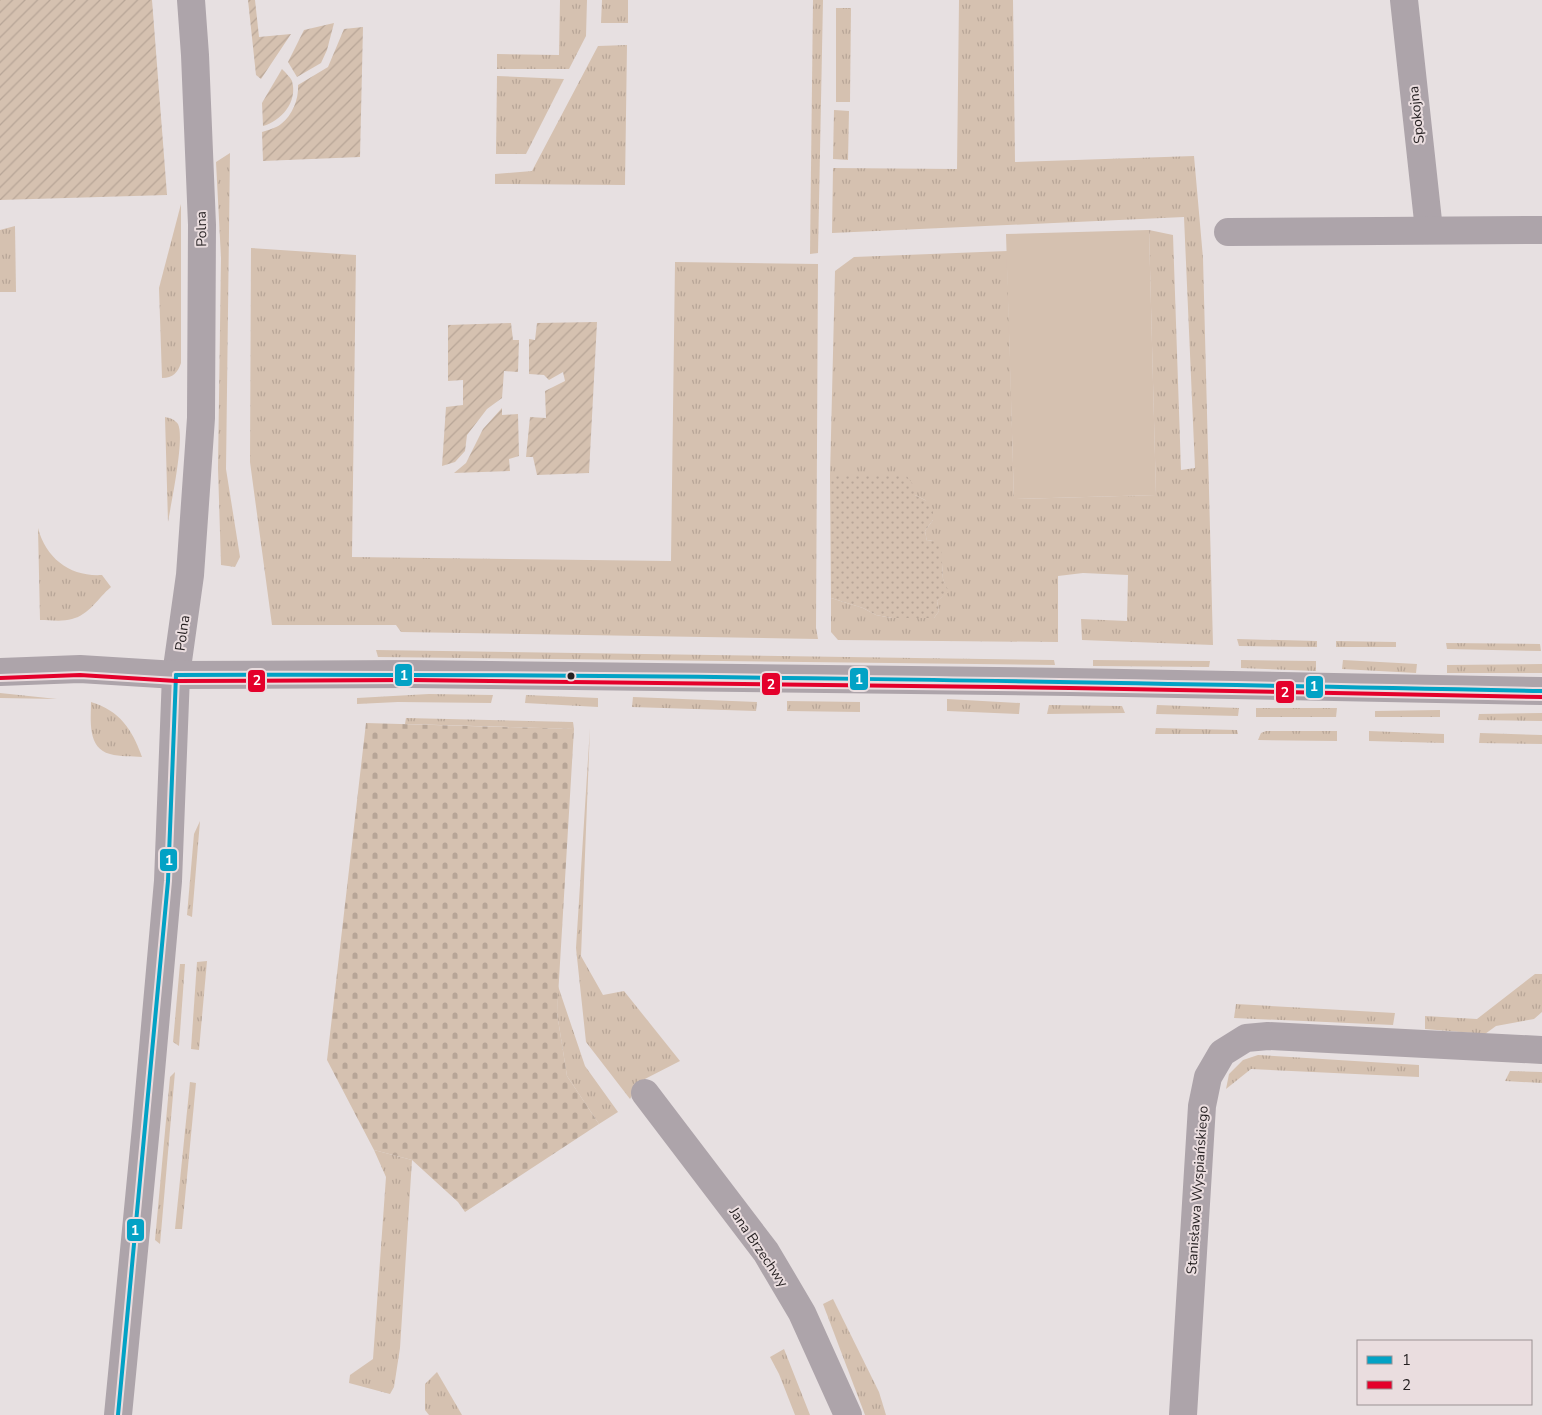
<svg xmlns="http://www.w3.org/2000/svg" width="1542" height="1415" font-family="'Nunito Sans',sans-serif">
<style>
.grass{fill:url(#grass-tufts)}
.cemetery{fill:url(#cemetery-stones)}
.park{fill:url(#park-dots)}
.garden{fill:url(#garden-furrows)}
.pitch{fill:#d5c1b0}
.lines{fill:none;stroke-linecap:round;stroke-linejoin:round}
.minor{stroke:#ada4aa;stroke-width:28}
.tertiary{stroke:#ada4aa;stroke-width:28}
.bus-1-casing{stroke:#eadddf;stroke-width:8}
.bus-2-casing{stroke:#eadddf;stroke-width:8}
.bus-1{stroke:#02a2c5;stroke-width:4}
.bus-2{stroke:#e4002b;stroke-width:4}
.bus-dot{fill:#241f20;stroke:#eadddf;stroke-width:2}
.labels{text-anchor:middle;stroke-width:4;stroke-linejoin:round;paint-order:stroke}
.street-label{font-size:14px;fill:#241f20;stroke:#eadddf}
.line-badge{stroke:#eadddf;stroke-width:2}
.badge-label{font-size:14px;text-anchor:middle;font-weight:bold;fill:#fff}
</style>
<defs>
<pattern id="grass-tufts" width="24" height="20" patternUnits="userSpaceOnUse" patternTransform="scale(1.25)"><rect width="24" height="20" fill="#d5c1b0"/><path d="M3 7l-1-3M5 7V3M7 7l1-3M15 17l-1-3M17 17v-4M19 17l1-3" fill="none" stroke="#b7a597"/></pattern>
<pattern id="cemetery-stones" width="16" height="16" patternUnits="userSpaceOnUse" patternTransform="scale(1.25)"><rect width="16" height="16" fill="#d5c1b0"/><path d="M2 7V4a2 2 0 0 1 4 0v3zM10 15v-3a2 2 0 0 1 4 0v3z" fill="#b7a597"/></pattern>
<pattern id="park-dots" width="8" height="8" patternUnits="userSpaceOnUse" patternTransform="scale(1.25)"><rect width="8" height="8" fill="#d5c1b0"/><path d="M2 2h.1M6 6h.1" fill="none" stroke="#b7a597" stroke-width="1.8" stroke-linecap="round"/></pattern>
<pattern id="garden-furrows" width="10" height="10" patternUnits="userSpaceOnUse" patternTransform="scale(1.25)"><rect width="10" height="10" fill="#d5c1b0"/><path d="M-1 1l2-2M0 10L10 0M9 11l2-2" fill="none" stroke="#b7a597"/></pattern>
</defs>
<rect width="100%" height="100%" fill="#e7e0e1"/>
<g class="grass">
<polygon points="560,0 587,0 586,36 569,69 497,69 497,54 559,55"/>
<polygon points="602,0 628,0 628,23 601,23"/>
<polygon points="813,0 823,0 818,253 810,254"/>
<polygon points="959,0 1013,0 1015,162 1194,156 1203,258 1213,645 1082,640 1081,619 1127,621 1128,575 1083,573 1058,576 1058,642 838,640 831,632 831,598 863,608 876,615 892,618 934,618 939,611 937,601 948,592 943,579 942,564 933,540 927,541 925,531 933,520 925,500 915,495 830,476 835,271 854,257 1007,251 1014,499 1156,495 1149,230 1173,235 1181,470 1195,468 1184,217 832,233 833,168 957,169"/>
<polygon points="836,8 851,8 850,102 836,102"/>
<polygon points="627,45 625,185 495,184 495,174 532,171 598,46"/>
<polygon points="497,76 564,79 526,154 496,154"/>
<polygon points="834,110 849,111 848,160 833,159"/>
<polygon points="230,153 226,469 240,557 235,567 221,565 218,468 221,258 216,162"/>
<path d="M181,204V363C178,372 173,378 162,378L159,288Z"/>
<polygon points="15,226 16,292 0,292 0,230"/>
<polygon points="251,248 356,255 352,557 671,561 675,262 818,264 816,628 818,639 401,632 396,625 272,625 250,462"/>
<path d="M165,417C170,418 174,419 178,424C185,438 171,504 168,522Z"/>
<path d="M38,528C46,559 71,577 102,575L111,587C98,598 89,615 72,619C62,622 50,620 40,620Z"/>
<polygon points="1237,639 1317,641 1317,647 1239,646"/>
<polygon points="1336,641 1396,642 1396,647 1336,647"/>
<polygon points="1446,643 1540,644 1541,651 1447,649"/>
<polygon points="376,650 1054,660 1055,665 378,657"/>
<polygon points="1093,660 1210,661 1209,667 1093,666"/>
<polygon points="1241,660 1316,661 1316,671 1241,668"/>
<polygon points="1343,660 1417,664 1416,673 1342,669"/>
<polygon points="1542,664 1542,673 1447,673 1447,665"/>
<polygon points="0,693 57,699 0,698"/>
<polygon points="429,694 493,695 491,703 398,702 357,704 357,698"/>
<polygon points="526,695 598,698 598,707 525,703"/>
<polygon points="633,697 757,702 756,711 632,707"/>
<polygon points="947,699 1020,703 1019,714 947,711"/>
<polygon points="787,701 860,702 860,712 787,711"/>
<path d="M91,702C120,711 132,729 142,757C132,756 120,757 110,754C87,748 91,720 91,702Z"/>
<polygon points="1049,705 1122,706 1125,713 1047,714"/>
<polygon points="1157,705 1239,708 1238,716 1156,714"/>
<polygon points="1256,708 1337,708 1336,717 1256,717"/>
<polygon points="1440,710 1440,717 1375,717 1375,711"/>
<polygon points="1542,713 1542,721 1478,720 1479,714"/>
<polygon points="406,718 573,722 574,729 405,724"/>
<polygon points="590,728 581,956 603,995 624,991 680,1061 641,1081 630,1099 586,1042 576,948"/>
<polygon points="1156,728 1237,730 1238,734 1155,734"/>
<polygon points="1266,731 1337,731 1337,741 1258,740 1261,733"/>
<polygon points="1369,731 1444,734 1444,743 1369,741"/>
<polygon points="1480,733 1542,735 1542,744 1479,743"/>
<polygon points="200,821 192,917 187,915 194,834"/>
<polygon points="207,961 199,1050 191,1049 197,962"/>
<polygon points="180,964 185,964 179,1046 173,1042"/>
<polygon points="1535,974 1542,974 1542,1012 1534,1019 1496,1026 1485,1034 1425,1029 1425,1016 1477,1019"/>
<polygon points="558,986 585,1066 618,1112 599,1124 567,1076 557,1013"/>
<polygon points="1236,1004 1395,1013 1393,1025 1234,1018"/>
<polygon points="1258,1055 1419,1065 1419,1077 1251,1069 1226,1089 1229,1074 1243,1060"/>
<polygon points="1510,1071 1542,1072 1542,1083 1505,1081"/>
<polygon points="175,1072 160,1244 155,1240 170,1077"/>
<polygon points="190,1082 196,1083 182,1229 175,1229"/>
<polygon points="374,1150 412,1160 400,1348 394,1387 390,1394 349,1383 350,1375 373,1359 386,1177"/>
<polygon points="833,1299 879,1392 886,1415 865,1415 823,1304"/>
<polygon points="784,1349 810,1415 795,1415 779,1374 770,1357"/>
<polygon points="437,1372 462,1415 429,1415 425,1410 425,1384"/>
</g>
<polygon class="cemetery" points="366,723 574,729 557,1013 567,1076 599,1124 465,1212 458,1202 412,1160 374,1150 327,1060"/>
<polygon class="park" points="906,475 914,486 915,495 925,500 933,509 933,520 925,531 927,541 933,540 941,545 943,579 949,592 937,601 939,611 934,618 892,618 876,615 863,608 831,598 830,476"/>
<g class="garden">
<polygon points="0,0 152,0 167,195 0,200"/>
<polygon points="248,0 255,0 259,37 291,34 261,79 256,75"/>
<polygon points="334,23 327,50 321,63 297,77 288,62 304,30"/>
<path d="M363,27L360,157L263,161L262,132C268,130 276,128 281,124C292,116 299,99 298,85L328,67L344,29Z"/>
<path d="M282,69C285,72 290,77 292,81C298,102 281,121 263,126L262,103Z"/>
<polygon points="597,322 589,473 537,475 533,457 526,457 530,417 546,418 545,391 565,381 563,372 549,380 544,375 529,374 529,339 535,340 537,323"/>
<polygon points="511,323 513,340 519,340 518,372 504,371 502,398 487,409 467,435 465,451 455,462 442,466 446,407 463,405 463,380 448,381 448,325"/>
<polygon points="502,408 502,415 518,414 519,456 509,459 510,471 454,473 466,463 483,429"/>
</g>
<polygon class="pitch" points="1149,230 1156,495 1014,499 1006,234"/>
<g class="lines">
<g class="minor">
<polyline points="1404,0 1429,230"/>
<polyline points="1228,232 1542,230"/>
<polyline points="645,1093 766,1252 802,1313 848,1415"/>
<polyline points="118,1415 146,1127 168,881 176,675 190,575 201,418 202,225 195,55 191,0"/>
<polyline points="1183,1415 1202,1106 1208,1077 1222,1053 1246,1038 1268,1036 1542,1050"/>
</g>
<polyline class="tertiary" points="0,672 80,669 176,675 411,674 1070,682 1542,691"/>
<defs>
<g id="bus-1">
<path d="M176,675C631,673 1087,682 1542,691"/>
<polyline points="118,1415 168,881 176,675"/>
</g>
<polyline id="bus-2" points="0,678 80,675 176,681 411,680 1070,688 1542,697"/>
</defs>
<use href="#bus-1" class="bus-1-casing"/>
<use href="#bus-2" class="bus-2-casing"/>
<use href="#bus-1" class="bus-1"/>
<use href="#bus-2" class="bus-2"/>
</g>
<circle class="bus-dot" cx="571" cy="676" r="4.5"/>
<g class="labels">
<g class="street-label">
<text transform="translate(1416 115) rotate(-96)" y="5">Spokojna</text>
<text transform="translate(201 229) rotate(-91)" y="5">Polna</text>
<text transform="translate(182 633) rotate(-82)" y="5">Polna</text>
<text transform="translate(1197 1190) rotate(-86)" y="5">Stanisława Wyspiańskiego</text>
<text transform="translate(759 1247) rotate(56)" y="5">Jana Brzechwy</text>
</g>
</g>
<g class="line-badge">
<rect x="394" y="663" width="19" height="24" rx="5" fill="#02a2c5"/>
<rect x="849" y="667" width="20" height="24" rx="5" fill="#02a2c5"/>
<rect x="247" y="669" width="19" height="24" rx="5" fill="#e4002b"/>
<rect x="761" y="672" width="20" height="24" rx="5" fill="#e4002b"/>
<rect x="1305" y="675" width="19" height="24" rx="5" fill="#02a2c5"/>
<rect x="1275" y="680" width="20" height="24" rx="5" fill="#e4002b"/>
<rect x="159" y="848" width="19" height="24" rx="5" fill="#02a2c5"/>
<rect x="126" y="1218" width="19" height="24" rx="5" fill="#02a2c5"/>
</g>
<g class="badge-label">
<text x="404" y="680">1</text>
<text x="859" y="684">1</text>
<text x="257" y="685">2</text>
<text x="771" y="689">2</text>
<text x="1314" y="691">1</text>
<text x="1285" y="697">2</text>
<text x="169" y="865">1</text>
<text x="135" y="1235">1</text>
</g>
<rect x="1357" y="1340" width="175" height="65" fill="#eadddf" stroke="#9b9193"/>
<rect x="1367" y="1356" width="25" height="8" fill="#02a2c5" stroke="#9b9193"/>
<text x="1402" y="1365" font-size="15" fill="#241f20">1</text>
<rect x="1367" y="1381" width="25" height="8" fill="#e4002b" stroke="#9b9193"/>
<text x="1402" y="1390" font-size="15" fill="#241f20">2</text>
</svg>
